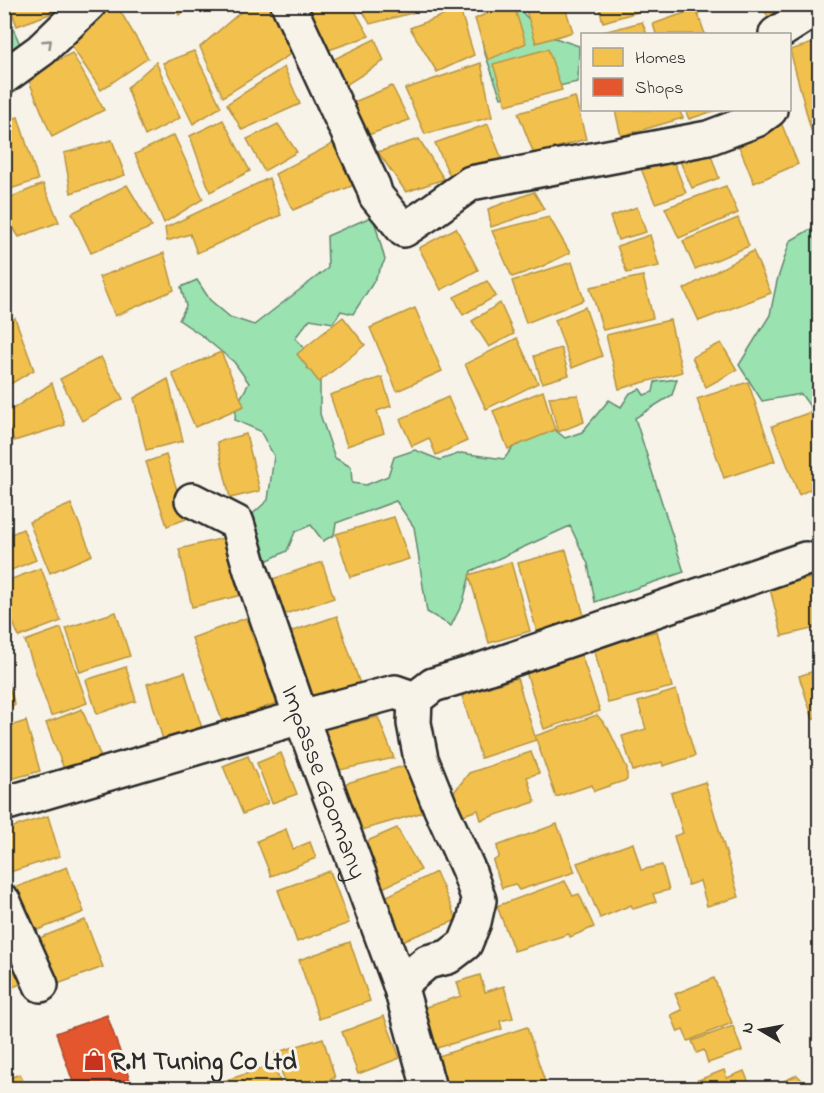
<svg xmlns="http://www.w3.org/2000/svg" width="824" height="1093" font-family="'Indie Flower',sans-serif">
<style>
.green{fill:#9ae2b0;stroke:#62866e;stroke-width:1.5}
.homes{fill:#f2c14e;stroke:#b69444;stroke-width:1.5}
.shops{fill:#e4572e;stroke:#ac4a2d;stroke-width:1.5}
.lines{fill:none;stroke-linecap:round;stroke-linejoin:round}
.minor-casing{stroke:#2b2b2b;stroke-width:38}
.minor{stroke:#f7f3e8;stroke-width:33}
.oneway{stroke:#918f8a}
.labels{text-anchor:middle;stroke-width:6;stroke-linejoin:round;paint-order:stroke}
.street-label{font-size:26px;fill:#2b2b2b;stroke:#f7f3e8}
.poi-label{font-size:26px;font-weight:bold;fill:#2b2b2b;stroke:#f7f3e8;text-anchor:start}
</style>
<rect width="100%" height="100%" fill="#f7f3e8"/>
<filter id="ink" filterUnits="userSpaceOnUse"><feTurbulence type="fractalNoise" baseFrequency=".0167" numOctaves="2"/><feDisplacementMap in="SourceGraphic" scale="12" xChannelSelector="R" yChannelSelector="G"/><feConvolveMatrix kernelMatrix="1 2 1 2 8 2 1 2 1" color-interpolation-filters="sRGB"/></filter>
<g filter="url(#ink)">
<g class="green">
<polygon points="4,8 26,58 4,73"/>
<polygon points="520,10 543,34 579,46 578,82 501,98 484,51 478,17"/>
<polygon points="373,216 385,260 371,286 353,314 341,311 333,323 310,319 295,338 303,346 307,368 320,373 320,414 335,458 351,467 352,483 366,485 388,476 394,457 415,450 440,460 461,453 504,459 520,438 549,425 565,438 582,432 609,400 621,407 630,393 640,389 644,395 653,392 655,382 677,379 672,395 635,418 684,572 595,602 588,564 570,526 471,571 463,602 451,626 427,612 414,527 396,501 336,523 334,535 323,541 311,525 295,532 287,551 254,567 245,521 268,500 274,456 260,431 235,420 236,406 249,383 234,362 201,335 179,320 186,306 181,287 197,280 210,300 230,317 254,325 328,268 327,236"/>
<polygon points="819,224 819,419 801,394 762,401 739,365 770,315 777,281 790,241"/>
</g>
<g class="homes">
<polygon points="9,4 61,4 63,9 17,26"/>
<polygon points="113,4 116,4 148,58 101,90 68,41"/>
<polygon points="172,4 193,4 179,15"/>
<polygon points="250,4 269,4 294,52 223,97 200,47"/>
<polygon points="298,4 351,4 369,36 323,52"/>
<polygon points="359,4 407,4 412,13 370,24"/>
<polygon points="506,4 513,4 526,43 488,60 475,19"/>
<polygon points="524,4 564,4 573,32 536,43"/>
<polygon points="598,4 654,4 655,7 603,22"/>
<polygon points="761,4 811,4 773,26"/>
<polygon points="460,9 474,55 437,72 410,28"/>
<polygon points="696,9 705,34 656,34 653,24"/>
<polygon points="642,22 647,34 596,34"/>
<polygon points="375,39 384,61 341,88 328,62"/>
<polygon points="820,41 820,127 811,130 790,50"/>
<polygon points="548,49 562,90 506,105 493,64"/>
<polygon points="194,51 221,107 193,124 163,63"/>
<polygon points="72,53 104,110 52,137 27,76"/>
<polygon points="156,62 180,118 145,136 127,88"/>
<polygon points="481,63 492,117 425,134 405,89"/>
<polygon points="284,67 300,104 242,130 227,104"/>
<polygon points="392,86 409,120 368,135 352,103"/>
<polygon points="575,97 586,139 534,154 518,113"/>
<polygon points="615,110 679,110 683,118 621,136"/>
<polygon points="685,110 717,110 689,119"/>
<polygon points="18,117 38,180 4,191 4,121"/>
<polygon points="223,120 250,171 210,192 190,136"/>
<polygon points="780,120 798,164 754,183 736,139"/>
<polygon points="278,124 297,152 264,171 247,139"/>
<polygon points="488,124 503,162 449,174 435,143"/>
<polygon points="174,135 203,199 164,223 135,154"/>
<polygon points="419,139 444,179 406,192 378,152"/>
<polygon points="112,140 125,175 71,193 64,153"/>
<polygon points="336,142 354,185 293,210 275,174"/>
<polygon points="707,144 719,178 692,188 677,155"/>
<polygon points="671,155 686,193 655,203 640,166"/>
<polygon points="269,178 281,215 197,253 190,234 167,241 165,228"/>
<polygon points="43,184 59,222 19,237 4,213 4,200"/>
<polygon points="127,185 152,227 91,253 72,213"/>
<polygon points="726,186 738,213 679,238 665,208"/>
<polygon points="534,192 544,209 491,227 488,209"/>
<polygon points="637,207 646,232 618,240 610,217"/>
<polygon points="549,217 570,253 541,267 512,277 492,231"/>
<polygon points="738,218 749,246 695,269 683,241"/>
<polygon points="456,228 478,270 441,290 419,248"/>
<polygon points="650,235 659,266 627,273 617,246"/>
<polygon points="753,251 771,293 699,321 684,289"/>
<polygon points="164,253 174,290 115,316 99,277"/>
<polygon points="572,262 584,300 526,323 512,281"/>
<polygon points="643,276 653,318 603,330 590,287"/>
<polygon points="487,281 496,296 463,315 454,297"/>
<polygon points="500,303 514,334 489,347 472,321"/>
<polygon points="585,307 602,356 572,368 555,320"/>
<polygon points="415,308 442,371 397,391 370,328"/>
<polygon points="343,317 365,345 319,382 297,354"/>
<polygon points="15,318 34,370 4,388 4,324"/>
<polygon points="670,320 682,372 619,389 606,335"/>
<polygon points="517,338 538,383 486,409 465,364"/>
<polygon points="721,343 737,370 706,387 692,357"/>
<polygon points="561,348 569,375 542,383 534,356"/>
<polygon points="221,352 244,406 195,427 172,373"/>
<polygon points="101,357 123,399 82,421 60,379"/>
<polygon points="382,377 391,406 377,411 384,433 347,446 330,395"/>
<polygon points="168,379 183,441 146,450 134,398"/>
<polygon points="748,382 775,461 724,478 697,399"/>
<polygon points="52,383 65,425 14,441 5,414"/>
<polygon points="543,391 555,430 508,449 493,411"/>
<polygon points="578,395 584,422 558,432 549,397"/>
<polygon points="448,397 467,441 436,455 429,438 412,446 400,419"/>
<polygon points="811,412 820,430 820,484 799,495 772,426"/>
<polygon points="246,434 260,491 230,498 217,442"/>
<polygon points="166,455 186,519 167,526 146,462"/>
<polygon points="71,504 92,555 50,573 29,522"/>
<polygon points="394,517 409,559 350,577 336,534"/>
<polygon points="23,529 36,560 4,573 4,537"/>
<polygon points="228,537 242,595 192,607 179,549"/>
<polygon points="566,550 586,623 538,636 518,563"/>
<polygon points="322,562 334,598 282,615 270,580"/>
<polygon points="511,562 530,631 489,643 469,575"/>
<polygon points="41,568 61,621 19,637 4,600 4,582"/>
<polygon points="818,576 820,583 820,627 782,636 770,589"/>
<polygon points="116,612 130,656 80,672 66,628"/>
<polygon points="337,616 361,687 305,706 281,635"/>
<polygon points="246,618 277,703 223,723 192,638"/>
<polygon points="61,628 87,703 51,716 25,641"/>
<polygon points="657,631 672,687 608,703 594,648"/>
<polygon points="581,654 600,711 544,729 526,672"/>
<polygon points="126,667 136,701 97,714 86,680"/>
<polygon points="820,669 820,717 813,719 799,676"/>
<polygon points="4,671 15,705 4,709"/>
<polygon points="185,672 204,735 165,747 147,684"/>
<polygon points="517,678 536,740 481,758 462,696"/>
<polygon points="676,690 695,756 663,766 662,762 633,771 622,736 646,729 638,702"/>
<polygon points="82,709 104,765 68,779 46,723"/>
<polygon points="597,715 608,728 627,768 627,780 594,791 592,785 556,797 535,736"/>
<polygon points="378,717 394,758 331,772 316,731"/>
<polygon points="26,721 40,771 4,781 4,728"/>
<polygon points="531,752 539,773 527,777 535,802 481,820 478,810 457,817 451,796 469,773"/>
<polygon points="281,753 297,794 272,803 257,763"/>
<polygon points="248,756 268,803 243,814 223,766"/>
<polygon points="407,765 427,811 355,832 337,786"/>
<polygon points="705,782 739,897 707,906 700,881 688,885 674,836 683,833 671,793"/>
<polygon points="48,816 60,856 4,874 4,830"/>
<polygon points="557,824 575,872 519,890 515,884 502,888 493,861 499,857 497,846"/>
<polygon points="397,828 421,870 374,892 356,846"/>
<polygon points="286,829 293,849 310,842 316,858 271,876 257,841"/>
<polygon points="633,843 641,870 662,865 669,890 653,894 656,902 633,909 631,905 600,918 577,863"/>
<polygon points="67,867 84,912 30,933 12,889"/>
<polygon points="330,871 349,923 297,942 278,890"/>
<polygon points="436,872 457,920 399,942 377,901"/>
<polygon points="565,881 573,896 579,894 594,927 570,937 569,934 514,951 497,906"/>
<polygon points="85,920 103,967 55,985 37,939"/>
<polygon points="12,942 27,982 4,990 4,945"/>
<polygon points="350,942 370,1001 319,1019 299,960"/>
<polygon points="480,975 485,992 504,986 513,1018 500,1021 502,1029 430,1050 419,1009 461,996 457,982"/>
<polygon points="714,978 732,1023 688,1041 683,1030 678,1032 671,1015 682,1010 675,994"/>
<polygon points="384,1016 400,1058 358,1074 342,1032"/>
<polygon points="733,1026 742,1051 708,1063 704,1050 697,1053 692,1041"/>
<polygon points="527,1027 547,1088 446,1088 436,1057"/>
<polygon points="323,1038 335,1078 303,1088 287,1088 275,1053"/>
<polygon points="274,1065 282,1088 219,1088 217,1083"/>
<polygon points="724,1070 727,1078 744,1071 751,1088 678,1088"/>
<polygon points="20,1074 26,1088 4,1088 4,1080"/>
<polygon points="797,1075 805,1083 820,1076 820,1088 774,1088 773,1086"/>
<polygon points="404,1081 406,1088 379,1088"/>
</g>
<polygon class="shops" points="107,1015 132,1086 126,1088 75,1088 56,1033"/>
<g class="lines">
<defs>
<g id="minor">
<polyline points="288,4 373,186 376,196 404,230 428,214 471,183 708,138 756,120 770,110"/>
<polyline points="776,34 820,6"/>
<polyline points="4,77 41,50 89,4"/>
<path id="s1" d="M192,500L237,523L251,571L301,717L400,985L429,1088"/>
<polyline points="4,804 301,717 395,692 415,699"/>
<polyline points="4,902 41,985"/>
<polyline points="400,985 427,962 448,957 465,944 474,922 479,900 468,869 441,809 421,759 414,723 415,699 433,685 469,674 805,559"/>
</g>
</defs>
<use href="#minor" class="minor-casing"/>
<use href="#minor" class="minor"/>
</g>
<defs><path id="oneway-chevron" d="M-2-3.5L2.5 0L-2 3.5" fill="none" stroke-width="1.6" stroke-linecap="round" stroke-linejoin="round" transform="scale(1.5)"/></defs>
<use class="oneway" href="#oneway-chevron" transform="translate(48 43) rotate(-43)"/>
</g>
<defs>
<symbol id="shop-bare" viewBox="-9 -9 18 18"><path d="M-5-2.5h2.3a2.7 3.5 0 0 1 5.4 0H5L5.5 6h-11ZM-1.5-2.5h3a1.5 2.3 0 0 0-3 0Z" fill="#c8321e" stroke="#f7f3e8" stroke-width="2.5" paint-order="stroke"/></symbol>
</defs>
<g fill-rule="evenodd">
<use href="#shop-bare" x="79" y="1045" width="30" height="30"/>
</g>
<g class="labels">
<g class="street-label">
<text dy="9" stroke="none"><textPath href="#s1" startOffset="324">Impasse Goomany</textPath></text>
</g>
<g class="poi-label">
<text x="111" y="1069">R.M Tuning Co Ltd</text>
</g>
</g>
<rect width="824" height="1093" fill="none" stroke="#f7f3e8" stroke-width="24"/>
<rect x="12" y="12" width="800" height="1069" fill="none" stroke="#2b2b2b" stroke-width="2" filter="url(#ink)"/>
<rect x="581" y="33" width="210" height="78" fill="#f7f3e8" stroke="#a5a39c" stroke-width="1.5"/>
<rect x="593" y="48" width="30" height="18" fill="#f2c14e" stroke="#a5a39c" stroke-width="1.5"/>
<text x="635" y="63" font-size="18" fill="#2b2b2b">Homes</text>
<rect x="593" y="78" width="30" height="18" fill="#e4572e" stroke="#a5a39c" stroke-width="1.5"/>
<text x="635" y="93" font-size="18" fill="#2b2b2b">Shops</text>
<g transform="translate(761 1030) rotate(280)" stroke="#f7f3e8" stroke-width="4.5" paint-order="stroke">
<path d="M0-4.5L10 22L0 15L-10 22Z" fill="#2b2b2b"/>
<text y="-9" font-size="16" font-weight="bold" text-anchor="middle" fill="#2b2b2b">N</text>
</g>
</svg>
